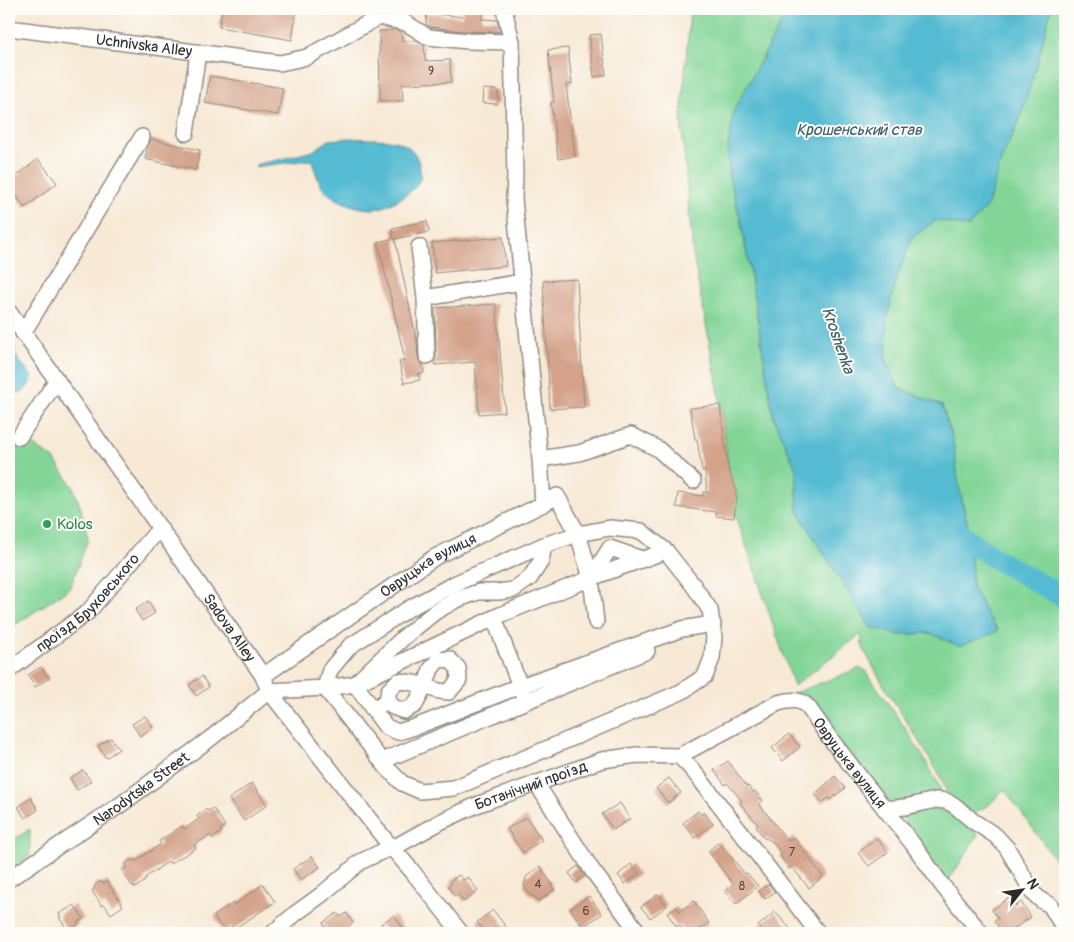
<svg xmlns="http://www.w3.org/2000/svg" width="1074" height="942" font-family="Pangolin,sans-serif">
<style>
.green{fill:#82d597;stroke:#568061}
.water{fill:#54bbd2;stroke:#40737e}
.lines{fill:none;stroke-linecap:round;stroke-linejoin:round}
.river{stroke:#54bbd2;stroke-width:21}
.building{fill:#d4a289}
.minor-casing{stroke:#918a80;stroke-width:18}
.minor{stroke:#fff;stroke-width:15}
.leisure-dot{fill:#2e9e5b;stroke:#fdfcf7;stroke-width:2}
.labels{text-anchor:middle;stroke-width:4;stroke-linejoin:round;paint-order:stroke}
.number-label{font-size:12px;fill:#554942}
.street-label{font-size:15px;fill:#2b2b2b;stroke:#fdfcf7}
.leisure-label{font-size:15px;fill:#27864d;stroke:#fdfcf7;text-anchor:start}
.water-label{font-size:16px;font-style:italic;fill:#395d65;stroke:#fdfcf7}
</style>
<rect width="100%" height="100%" fill="#fdfcf7"/>
<filter id="ink" filterUnits="userSpaceOnUse"><feTurbulence type="fractalNoise" baseFrequency=".02" numOctaves="2"/><feDisplacementMap in="SourceGraphic" scale="10" xChannelSelector="R" yChannelSelector="G"/><feConvolveMatrix kernelMatrix="1 2 1 2 8 2 1 2 1" color-interpolation-filters="sRGB"/></filter>
<filter id="wash" filterUnits="userSpaceOnUse"><feTurbulence type="fractalNoise" baseFrequency=".0096" numOctaves="4" result="noise"/><feDisplacementMap in="SourceGraphic" scale="20" xChannelSelector="R" yChannelSelector="G"/><feGaussianBlur stdDeviation="1.12" result="paint"/><feColorMatrix in="noise" values="0 0 0 0 0 0 0 0 0 0 0 0 0 0 0 0 0 1.4 0 .05"/><feComposite in="paint" operator="in"/></filter>
<g filter="url(#wash)">
<rect width="100%" height="100%" fill="#f7e9d5"/>
<g class="green">
<polygon points="690,9 789,9 734,110 729,177 740,217 750,271 773,416 796,469 798,512 898,635 930,633 959,645 982,638 998,630 986,613 972,586 971,541 959,487 953,441 942,406 899,388 886,359 887,319 896,279 912,238 936,220 968,227 1002,158 1019,121 1037,63 1051,9 1065,9 1065,873 1004,789 990,804 971,815 948,795 941,778 927,754 884,686 866,654 862,645 861,634 794,686 732,504 722,410 693,255 681,118 688,38"/>
<polygon points="9,432 33,445 54,459 73,487 81,509 88,539 70,588 9,629"/>
<path d="M860,668L865,670C893,711 924,751 944,797L888,802L792,694Z"/>
<polygon points="935,807 945,807 978,835 947,883 900,815"/>
<polygon points="30,829 30,854 29,856 9,869 9,843"/>
</g>
<g class="water">
<polygon points="789,9 1051,9 1037,63 1019,121 1002,158 988,205 968,227 936,220 912,238 896,279 887,319 886,359 898,388 942,406 953,441 959,487 971,541 972,586 986,613 998,631 982,638 959,646 930,633 898,635 870,627 798,512 796,469 773,416 750,271 740,217 729,177 728,147 734,110"/>
<path d="M350,138C367,140 389,137 403,144C412,148 417,155 419,164C420,169 421,174 420,179C415,192 393,204 380,208C364,212 335,202 324,189C318,182 315,170 312,161L309,160L255,167L257,164L282,159L313,151L329,140Z"/>
<path d="M11,341L16,348L14,351L15,355L32,377C28,387 26,392 14,394L9,386V342Z"/>
</g>
<g class="lines">
<polyline class="river" points="947,523 989,555 1065,598"/>
</g>
<g id="blocks">
<g class="building">
<polygon points="222,9 274,9 296,13 292,40 219,27"/>
<polygon points="463,9 483,9 482,19 497,20 500,32 463,31 430,27 426,24 427,13 462,17"/>
<polygon points="397,30 401,32 402,41 416,41 424,45 425,61 450,60 451,82 402,84 403,101 380,101 379,31"/>
<polygon points="601,34 606,75 594,77 589,35"/>
<polygon points="568,48 572,84 566,85 575,156 558,159 551,102 554,102 548,50"/>
<polygon points="210,76 283,88 278,115 205,103"/>
<polygon points="483,89 498,90 498,104 482,103"/>
<polygon points="151,139 200,150 196,170 145,159 148,145"/>
<polygon points="38,159 57,183 25,208 9,186 9,182"/>
<polygon points="427,221 429,232 395,239 417,342 418,357 419,361 422,364 424,373 418,374 420,380 404,383 399,361 405,360 378,242 394,238 392,228"/>
<polygon points="503,237 506,266 435,273 432,243"/>
<polygon points="577,279 584,407 550,409 543,281"/>
<polygon points="496,304 505,412 479,414 475,362 435,365 435,361 436,356 435,308"/>
<polygon points="720,405 728,468 736,489 736,496 737,496 734,518 716,516 716,512 676,507 678,493 703,496 704,492 707,493 705,471 702,471 697,439 695,439 690,408"/>
<polygon points="148,601 155,613 142,621 135,610"/>
<polygon points="41,667 49,678 35,687 28,675"/>
<polygon points="202,676 209,687 196,696 189,685"/>
<polygon points="145,716 153,727 140,736 132,724"/>
<polygon points="789,734 800,747 783,761 772,748"/>
<polygon points="111,738 119,749 106,758 98,746"/>
<polygon points="728,761 747,787 748,786 753,792 755,791 763,801 759,804 788,841 794,837 823,877 809,888 792,867 789,869 780,856 782,855 773,842 766,838 765,839 756,827 758,825 740,803 742,801 727,783 725,785 714,770"/>
<polygon points="83,770 91,781 77,790 70,778"/>
<polygon points="835,776 845,788 830,800 829,798 822,803 815,794"/>
<polygon points="669,778 681,793 668,803 656,788"/>
<polygon points="252,783 267,805 244,821 229,799"/>
<polygon points="31,798 38,810 25,818 18,807"/>
<polygon points="620,803 630,819 613,830 602,814"/>
<polygon points="213,808 225,826 220,830 222,832 212,838 210,835 194,845 196,848 170,864 169,861 146,877 145,881 135,888 133,885 132,886 122,871 126,868 126,863 131,860 136,861 161,844 159,841 182,826 184,829 199,819 197,816 206,809 208,811"/>
<polygon points="698,811 701,815 704,812 713,824 695,838 683,823"/>
<polygon points="526,817 542,840 523,853 507,829"/>
<polygon points="877,838 888,852 869,866 858,853"/>
<polygon points="719,842 745,874 747,873 758,886 736,904 725,891 733,884 708,851"/>
<polygon points="312,856 320,867 301,880 293,869"/>
<polygon points="631,864 639,874 625,884 618,875"/>
<polygon points="540,866 552,884 551,885 554,890 539,901 535,897 530,895 524,886 526,877"/>
<polygon points="578,866 585,876 576,883 569,873"/>
<polygon points="459,875 463,880 468,877 478,891 464,902 458,894 455,896 448,886 452,883 450,881"/>
<polygon points="107,881 123,906 111,914 104,904 102,906 92,891 94,889 95,885 99,882 104,883"/>
<polygon points="263,884 275,902 234,929 232,926 224,932 214,916 233,903 234,905"/>
<polygon points="769,884 775,892 765,899 759,891"/>
<polygon points="658,894 667,906 650,918 641,907"/>
<polygon points="589,896 602,914 583,927 570,909"/>
<polygon points="1010,897 1016,906 1021,902 1031,917 1008,933 1003,933 994,921 998,918 992,910"/>
<polygon points="694,901 709,923 695,933 685,933 680,925 677,927 667,913 676,907 680,911"/>
<polygon points="74,905 84,919 78,922 78,924 76,926 68,931 59,917 61,916 59,914"/>
<polygon points="493,910 507,928 500,933 486,933 477,922"/>
<polygon points="775,912 794,933 764,933 758,926"/>
<polygon points="337,913 340,917 347,913 353,923 338,933 330,933 323,923"/>
<polygon points="394,915 403,928 396,933 387,933 381,924"/>
</g>
</g>
</g>
<g filter="url(#ink)">
<use href="#blocks" fill-opacity="0" stroke="#918a80" stroke-width="1"/>
<g class="lines">
<defs>
<g id="minor">
<path id="s1" d="M9,28L280,63L307,57L379,17L406,23L428,37L468,41L512,42"/>
<polyline points="186,133 198,53"/>
<polyline points="419,247 425,298 522,282"/>
<polyline points="425,298 427,356"/>
<path id="s2" d="M9,312L263,676L269,691L387,842L412,871L461,933"/>
<polyline points="23,333 142,137"/>
<polyline points="19,437 57,380"/>
<polyline points="540,459 579,453 631,435 658,449 693,481"/>
<polyline points="543,504 557,496 578,534 591,578 596,622"/>
<polyline points="666,551 599,575 500,615 355,684 386,727 398,732 415,727 512,689 682,629 713,624"/>
<polyline points="591,578 610,548 642,559"/>
<polyline points="494,618 523,694"/>
<path id="s3" d="M9,670L88,612L160,528"/>
<path id="s4" d="M263,676L435,557L543,504L540,459L514,199L515,176L512,42L504,9"/>
<polyline points="325,688 355,684 404,637 435,612 456,600 478,592 498,592 513,590 530,578 541,561 544,545"/>
<polyline points="269,691 325,688 330,670 350,646 408,609 454,584 544,545 578,534 610,528 641,531 666,551 693,585 710,610 714,637 712,658 705,676 681,692 454,788 420,791 402,783 388,769 325,688"/>
<path d="M373,710L387,700L389,690L398,681C407,682 417,683 426,686C435,690 439,692 449,692L459,680L458,668L449,659L438,660L431,669L425,686L415,705L404,711L393,707L387,700"/>
<path id="s5" d="M679,756L778,703C790,700 799,698 808,707L829,737L863,781L912,843L942,885L981,933"/>
<polyline points="679,756 688,765 699,778 818,933"/>
<polyline points="382,761 647,651"/>
<polyline points="536,783 592,870 639,933"/>
<polyline points="885,809 905,807 936,800 946,801 954,805 973,821 996,836 1007,848 1033,893 1042,901 1050,905 1062,925 1065,933"/>
<path id="s6" d="M9,879L120,805L211,738L269,691"/>
<path id="s7" d="M273,933L295,914L321,895L360,862L383,851L393,848L442,821L479,804L602,760L637,755L679,756"/>
</g>
</defs>
<use href="#minor" class="minor-casing"/>
<use href="#minor" class="minor"/>
</g>
</g>
<circle class="leisure-dot" cx="47" cy="524" r="5"/>
<g class="labels">
<g class="number-label">
<text x="431" y="75">9</text>
<text x="792" y="856">7</text>
<text x="538" y="888">4</text>
<text x="742" y="890">8</text>
<text x="586" y="915">6</text>
</g>
<g class="street-label">
<text dy="5" stroke="none"><textPath href="#s1" startOffset="136">Uchnivska Alley</textPath></text>
<text dy="5" stroke="none"><textPath href="#s4" startOffset="199">Овруцька вулиця</textPath></text>
<text dy="5" stroke="none"><textPath href="#s3" startOffset="104">проїзд Бруховського</textPath></text>
<text dy="5" stroke="none"><textPath href="#s2" startOffset="385">Sadova Alley</textPath></text>
<text dy="5" stroke="none"><textPath href="#s5" startOffset="214">Овруцька вулиця</textPath></text>
<text dy="5" stroke="none"><textPath href="#s7" startOffset="300">Ботанічний проїзд</textPath></text>
<text dy="5" stroke="none"><textPath href="#s6" startOffset="160">Narodytska Street</textPath></text>
</g>
<g class="leisure-label">
<text x="57" y="529">Kolos</text>
</g>
<g class="water-label">
<text x="859" y="135">Крошенський став</text>
<text transform="translate(839 340) rotate(71)" y="6">Kroshenka</text>
</g>
</g>
<rect width="1074" height="942" fill="none" stroke="#fdfcf7" stroke-width="30"/>
<g transform="translate(1022 890) rotate(60)" stroke="#fdfcf7" stroke-width="4" paint-order="stroke">
<path d="M0-4L9 19L0 12L-9 19Z" fill="#2b2b2b"/>
<text y="-8" font-size="14" font-weight="bold" text-anchor="middle" fill="#2b2b2b">N</text>
</g>
</svg>
